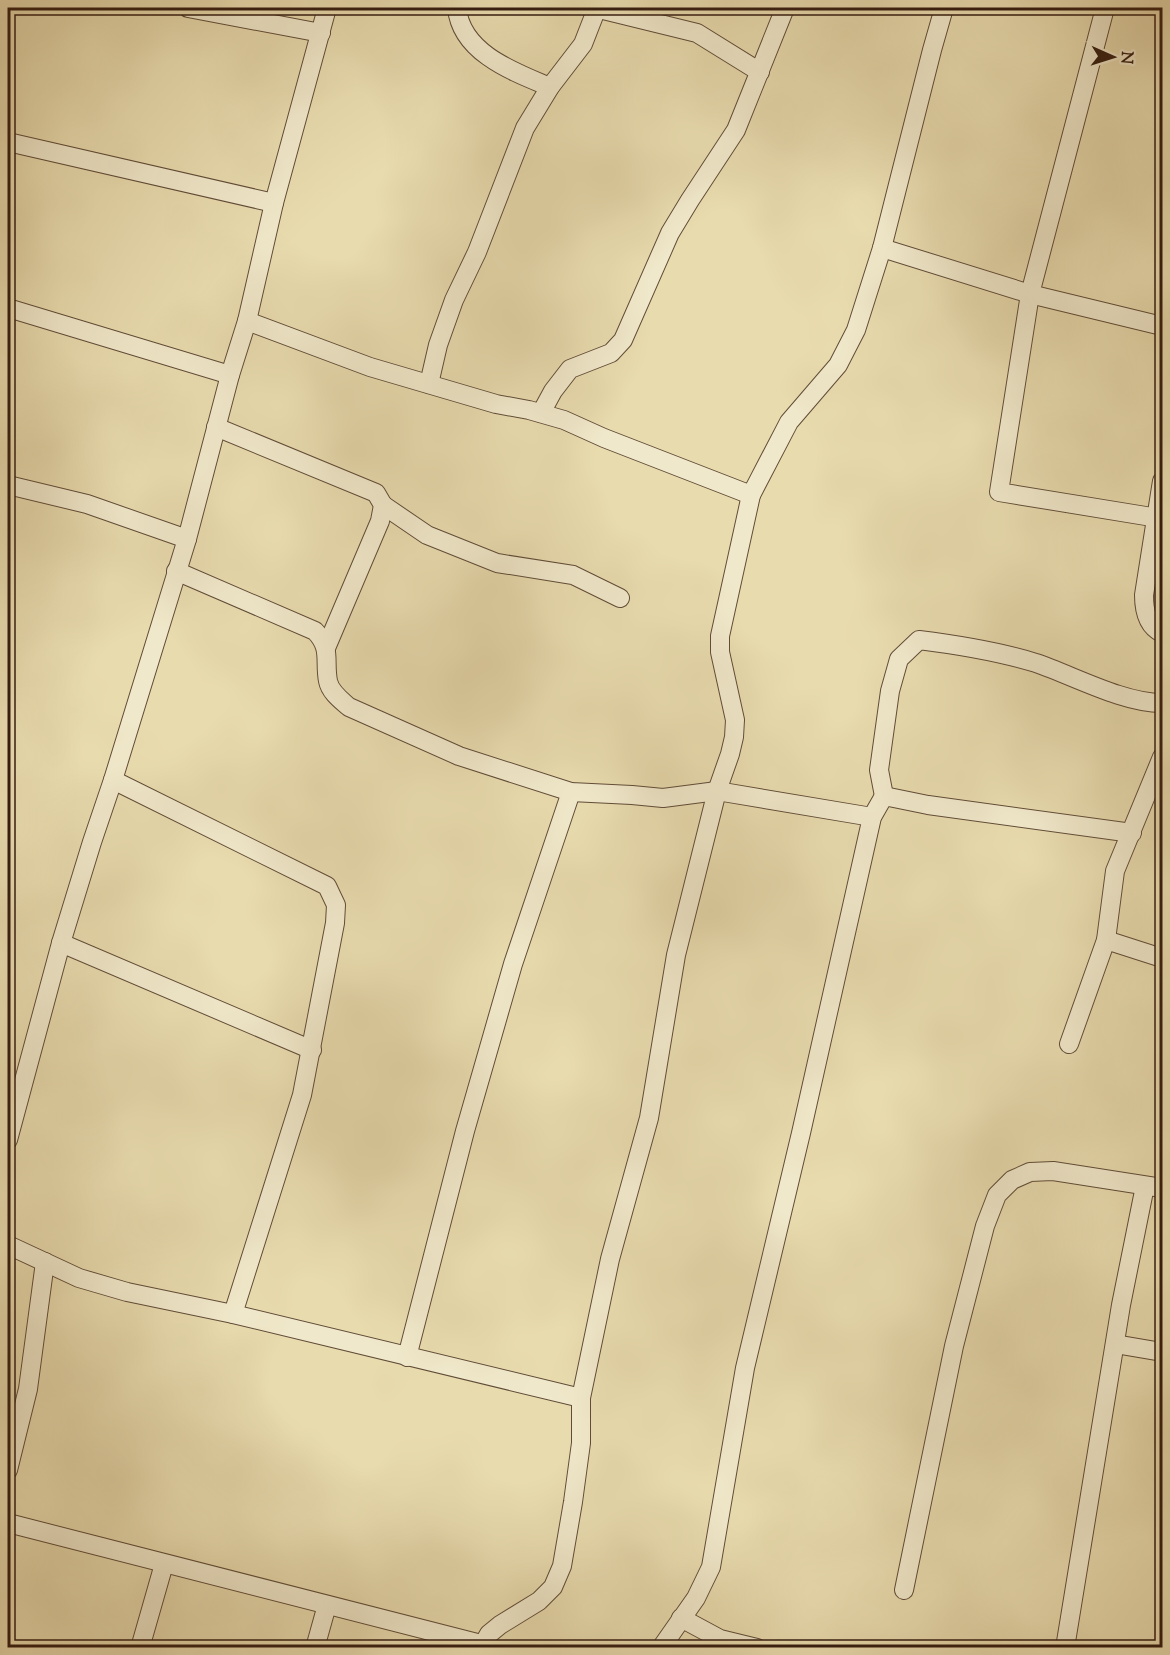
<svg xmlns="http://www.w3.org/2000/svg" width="1170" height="1655" font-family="'Sorts Mill Goudy',serif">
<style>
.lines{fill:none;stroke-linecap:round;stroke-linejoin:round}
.minor-casing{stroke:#614c38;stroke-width:20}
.minor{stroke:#f0e8ca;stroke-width:18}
</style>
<rect width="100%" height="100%" fill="#e8dbae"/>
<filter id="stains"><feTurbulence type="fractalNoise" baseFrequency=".00333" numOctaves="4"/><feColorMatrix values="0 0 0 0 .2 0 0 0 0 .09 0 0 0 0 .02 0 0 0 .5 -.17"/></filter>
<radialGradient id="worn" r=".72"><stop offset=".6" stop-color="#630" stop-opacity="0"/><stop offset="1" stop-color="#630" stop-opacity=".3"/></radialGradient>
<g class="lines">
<defs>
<g id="minor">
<polyline points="188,8 321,33"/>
<path d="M457,8C461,53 514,72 550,87"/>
<polyline points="595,8 697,33 760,72"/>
<polyline points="1105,8 1030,294 999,492 1158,518"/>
<polyline points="8,142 274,203"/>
<polyline points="882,248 1030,294 1162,326"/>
<polyline points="8,308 230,375"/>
<polyline points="247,321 370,367 496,404 529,410 564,420 604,438 751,495"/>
<polyline points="429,384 438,345 454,300 477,252 525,128 550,87 583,44 597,8"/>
<polyline points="541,413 553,391 570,369 611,353 623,340 670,233 690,200 736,130 785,8"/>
<polyline points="216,427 376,493 383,505 380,521 326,648"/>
<path d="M1162,481L1144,595C1144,611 1147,626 1162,633"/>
<polyline points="8,485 87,504 187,539"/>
<polyline points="383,505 427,535 497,563 573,575 620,598"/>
<path d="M176,571L315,631C332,649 324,660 328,681C330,692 341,700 349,707L459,756L571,792L632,795L663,798L717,791L872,817"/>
<polyline points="113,780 327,886 336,905 335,923 302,1095 233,1314"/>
<path d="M884,796L879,770L890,691L899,659L919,640C959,645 997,651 1036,663C1074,676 1123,703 1162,703"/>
<polyline points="1106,940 1162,958"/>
<polyline points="61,943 312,1050"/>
<polyline points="1069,1044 1106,940 1115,871 1162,757"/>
<polyline points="8,1140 61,943 92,842 113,780 187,539 230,375 247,321 274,203 327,8"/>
<polyline points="8,1245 79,1278 127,1292 233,1314 581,1398"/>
<polyline points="1115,1344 1162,1352"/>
<polyline points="407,1357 465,1131 513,964 571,792"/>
<polyline points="8,1470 28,1389 45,1262"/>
<polyline points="8,1523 481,1644"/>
<polyline points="904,1590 954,1346 985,1226 997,1195 1012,1180 1030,1172 1053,1171 1162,1188"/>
<polyline points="681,1618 720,1639 757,1648"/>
<polyline points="140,1648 164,1564"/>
<polyline points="315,1648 327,1605"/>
<polyline points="481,1648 489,1634 500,1625 539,1601 553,1587 562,1566 573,1502 581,1443 581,1398 610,1259 649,1118 676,955 717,791 730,754 734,737 735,720 720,652 720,636 751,495 789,422 838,365 856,330 882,248 932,50 944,8"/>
<polyline points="661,1648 696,1598 711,1567 745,1368 801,1133 872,817 884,796 928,805 1132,833"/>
<polyline points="1065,1648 1121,1305 1145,1186"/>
</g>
</defs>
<use href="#minor" class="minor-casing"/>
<use href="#minor" class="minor"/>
</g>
<rect width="1170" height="1655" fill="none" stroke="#e8dbae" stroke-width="30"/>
<rect x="9" y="9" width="1152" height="1637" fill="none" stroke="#341c10" stroke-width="3"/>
<rect x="15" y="15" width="1140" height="1625" fill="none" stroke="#341c10" stroke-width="1.5"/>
<g transform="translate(1113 57) rotate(93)" stroke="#f0e8ca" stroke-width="4.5" paint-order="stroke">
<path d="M0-4.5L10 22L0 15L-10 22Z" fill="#341c10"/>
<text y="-9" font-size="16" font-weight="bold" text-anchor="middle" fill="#341c10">N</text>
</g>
<rect width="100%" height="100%" filter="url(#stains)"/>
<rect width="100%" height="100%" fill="url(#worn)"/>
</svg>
